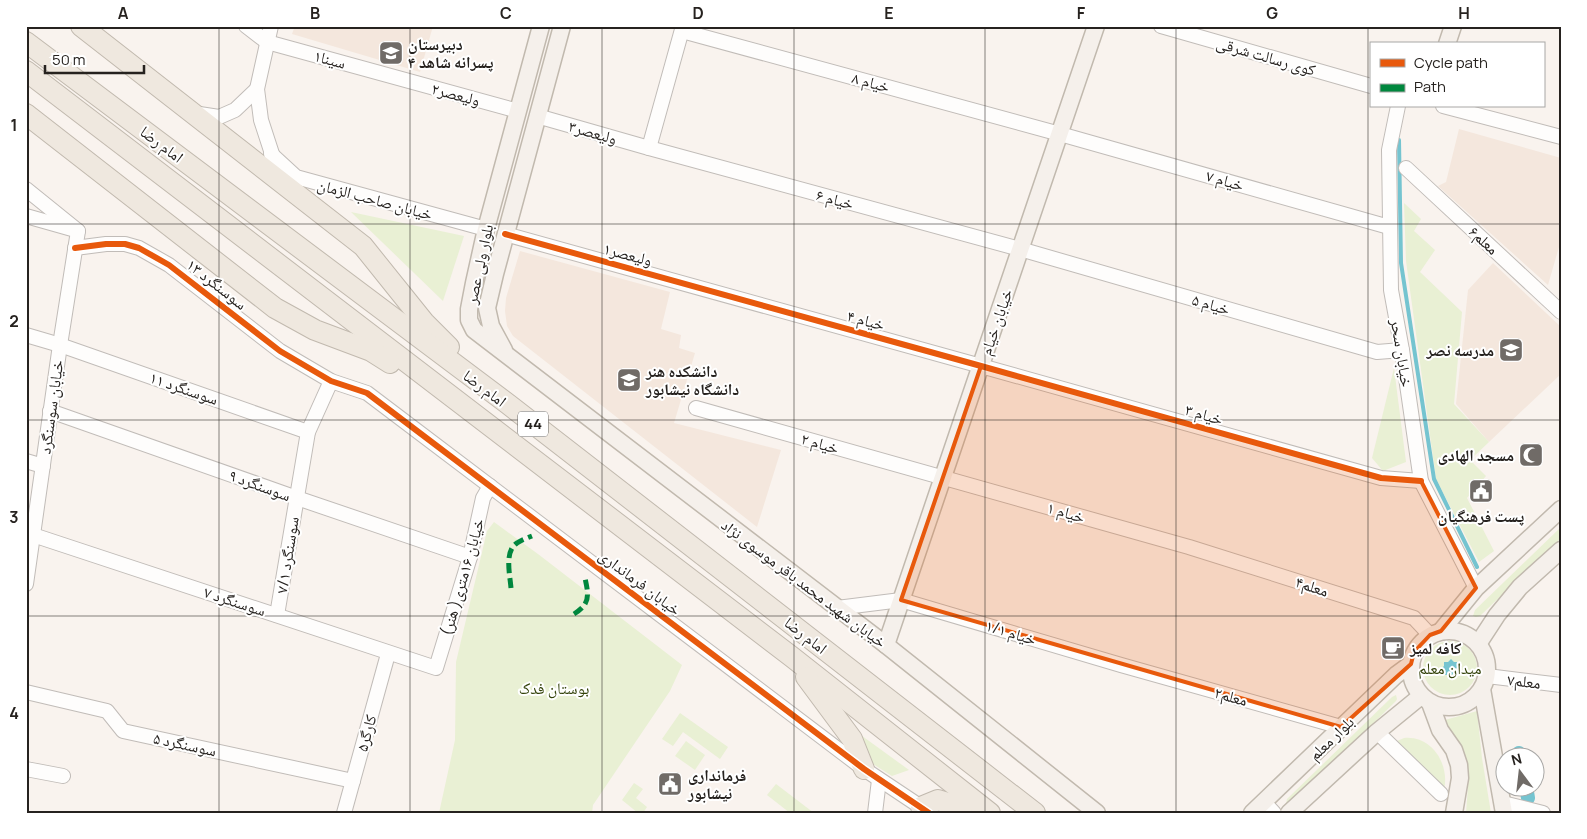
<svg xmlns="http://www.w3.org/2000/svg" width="1587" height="839" font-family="Manrope,'Noto Naskh Arabic',sans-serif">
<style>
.built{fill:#f4e7dd}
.green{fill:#e9f0d4}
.water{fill:#75c4d0}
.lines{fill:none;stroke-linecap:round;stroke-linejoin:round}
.stream{stroke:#75c4d0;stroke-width:4}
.canal{stroke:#75c4d0;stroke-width:14}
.minor-casing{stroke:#c1bcb8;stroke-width:16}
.major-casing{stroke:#c1b9ae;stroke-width:19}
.highway-casing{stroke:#c1b9ae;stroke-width:22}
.minor{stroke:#fefdfc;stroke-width:14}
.major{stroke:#f5f0eb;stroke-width:16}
.highway{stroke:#efe8df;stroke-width:20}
.quiet{stroke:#00873e;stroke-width:5;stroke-dasharray:10 5;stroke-linecap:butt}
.cycleway-casing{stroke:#fff;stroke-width:9}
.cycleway{stroke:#e8590c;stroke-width:6}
.marked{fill:#e8590c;fill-opacity:0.2;stroke:#e8590c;stroke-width:4;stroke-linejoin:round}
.grid{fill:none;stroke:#26221f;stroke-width:1;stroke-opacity:0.55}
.labels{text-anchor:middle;stroke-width:4;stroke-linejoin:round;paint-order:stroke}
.shield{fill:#fff;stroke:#676462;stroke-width:1}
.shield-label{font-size:15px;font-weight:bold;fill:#26221f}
.poi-label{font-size:16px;font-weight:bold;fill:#26221f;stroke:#fff;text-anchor:start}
.street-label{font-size:16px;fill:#26221f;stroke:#fff}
.park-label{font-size:16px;fill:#324108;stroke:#fff}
.neatline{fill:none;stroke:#26221f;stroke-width:2}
.grid-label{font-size:16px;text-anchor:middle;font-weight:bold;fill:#26221f}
</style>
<rect width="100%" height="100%" fill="#f9f3ee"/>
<g class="built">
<polygon points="295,26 433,26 420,72 292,34"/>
<polygon points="1459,129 1561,158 1561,240 1548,285 1438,186 1446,182"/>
<polygon points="520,251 670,292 661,329 681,335 679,348 695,353 674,423 781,450 757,527 513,336 507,326 505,311 506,298"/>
<polygon points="1493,263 1561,327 1561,374 1489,442 1456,404 1468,290"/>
</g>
<g class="green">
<polygon points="1404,203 1421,219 1414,231 1435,250 1420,272 1462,312 1454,404 1489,442 1470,460 1486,476 1467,498 1494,551 1479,562 1436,479 1406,261"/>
<polygon points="351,212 464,236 443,301"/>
<polygon points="1394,368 1406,462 1383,471 1372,458"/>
<polygon points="494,522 538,554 682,665 670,691 593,805 592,813 439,813 455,740 456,662 487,531"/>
<polygon points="1561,527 1561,538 1480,616 1476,617 1473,616 1475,610"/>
<circle cx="1450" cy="668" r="27"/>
<polygon points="1396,695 1397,699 1396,701 1293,802 1288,805 1286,804 1287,799 1392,697"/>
<polygon points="1477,711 1482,758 1491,813 1466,813 1469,773 1458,744 1445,720"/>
<polygon points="680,713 728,747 720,759 683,732 673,746 662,739"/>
<polygon points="858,733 909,770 892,776 873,764"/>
<path d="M1404,738C1432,735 1450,765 1444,790L1397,741Z"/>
<polygon points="686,741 705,755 695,770 675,756"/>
<polygon points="634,783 643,789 636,798 647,807 643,813 638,813 622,800"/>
<polygon points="776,784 814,813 790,813 767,795"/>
</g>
<polygon class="water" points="1451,659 1454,662 1457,662 1457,666 1459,668 1457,674 1453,674 1450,677 1448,675 1444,675 1444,671 1441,669 1444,666 1444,662 1448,662"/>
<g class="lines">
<polyline class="stream" points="1399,140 1401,263 1434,479 1477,567"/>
<g class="canal">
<polyline points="1519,753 1520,756"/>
<polyline points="1526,786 1528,798"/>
</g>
<defs>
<g id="minor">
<polyline points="246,26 267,42 518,111"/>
<polyline points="271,26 257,89 261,120 275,163"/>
<polyline points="1161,26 1371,86"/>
<polyline points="682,31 1060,134 1389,227"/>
<polyline points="1398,106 1389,150 1391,290 1402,350 1421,481 1476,588"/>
<polyline points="1443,106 1561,137"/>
<polyline points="193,113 219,117 235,110 257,89"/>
<polyline points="537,116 649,148 1020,249 1377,352 1402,350"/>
<polyline points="649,148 683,26"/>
<polyline points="271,154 296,177 486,229"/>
<polyline points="1406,168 1561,312"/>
<polyline points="26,189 78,231"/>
<polyline points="26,216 72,229"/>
<polyline points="505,234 981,366 1381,478 1421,481"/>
<polyline points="75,248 106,244 125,244 139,248 169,265 280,351 331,381 367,393 864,769 927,811"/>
<polyline points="26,335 60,345 308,432"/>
<polyline points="696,408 1189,547 1414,618 1430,635"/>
<polyline points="50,411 297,498 470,557"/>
<polyline points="26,461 43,466"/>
<polyline points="33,535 436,668 470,557 483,498 490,486"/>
<polyline points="26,584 60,345 78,231"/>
<polyline points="837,608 901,600 1121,665 1341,727"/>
<polyline points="277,615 308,432 331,381"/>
<polyline points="1487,676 1561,685"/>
<polyline points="26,692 107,711 123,731 353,781"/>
<polyline points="1377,732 1441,794"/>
<polyline points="26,769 63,776"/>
<polyline points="1264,802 1274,813"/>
<polyline points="1503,803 1543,813"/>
<polyline points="344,813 388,654"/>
<polyline points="875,813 879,780"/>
</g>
<g id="major">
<polyline points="541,26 486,229 474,283 469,309 469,320 474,330 886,645 1097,813"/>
<polyline points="1447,44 1453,26"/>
<polyline points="504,350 491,326 487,308 495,274 562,26"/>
<circle cx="1449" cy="669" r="38"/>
<polyline points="1441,631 1476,588 1561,509"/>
<polyline points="1478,644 1497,615 1520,587 1561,550"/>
<polyline points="886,645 1096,26"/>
<polyline points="1482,689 1504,813"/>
<polyline points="1430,703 1440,730 1454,750 1459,765 1460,778 1454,813"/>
<polyline points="1252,813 1396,675 1411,664"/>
<polyline points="1289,813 1377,732 1421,696"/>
</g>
<g id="highway">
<polyline points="81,26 363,246 424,322 449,347"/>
<polyline points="26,42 508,404 1035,813"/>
<polyline points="26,71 792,657 990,813"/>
<polyline points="26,114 275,308 315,330 371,351 390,363"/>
<polyline points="806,677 852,739 864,769"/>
<polyline points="921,807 938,800 951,804 962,813"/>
</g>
</defs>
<use href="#minor" class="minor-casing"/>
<use href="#major" class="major-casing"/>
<use href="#highway" class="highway-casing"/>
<use href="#minor" class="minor"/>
<use href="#major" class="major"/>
<use href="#highway" class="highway"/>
<g class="quiet">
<path d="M511,588C510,575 504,551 517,543C521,540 527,538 532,536"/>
<path d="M574,614C590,604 589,596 585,578"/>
</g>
<defs>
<g id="cycleway">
<polyline points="505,234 981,366 1381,478 1421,481"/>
<polyline points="75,248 106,244 125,244 139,248 169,265 280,351 331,381 367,393 864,769 929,813"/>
</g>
</defs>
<use href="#cycleway" class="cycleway-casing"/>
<use href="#cycleway" class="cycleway"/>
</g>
<path class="marked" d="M981,366L1381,478L1421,481L1476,588L1441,631L1430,635L1414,652L1411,664L1341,727L901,600Z"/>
<path class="grid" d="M219,26V813M410,26V813M602,26V813M794,26V813M985,26V813M1176,26V813M1368,26V813M26,224H1561M26,420H1561M26,616H1561"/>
<defs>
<symbol id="school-square" viewBox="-11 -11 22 22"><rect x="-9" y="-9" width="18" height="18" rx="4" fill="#706b67" stroke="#fff"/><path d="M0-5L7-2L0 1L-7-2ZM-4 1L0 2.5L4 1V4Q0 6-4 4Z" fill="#fff"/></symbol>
<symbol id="university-square" viewBox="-11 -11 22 22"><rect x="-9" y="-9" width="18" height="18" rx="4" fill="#706b67" stroke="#fff"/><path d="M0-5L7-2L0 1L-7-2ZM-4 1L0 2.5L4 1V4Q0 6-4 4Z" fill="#fff"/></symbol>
<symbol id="mosque-square" viewBox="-11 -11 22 22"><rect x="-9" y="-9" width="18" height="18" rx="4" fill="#706b67" stroke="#fff"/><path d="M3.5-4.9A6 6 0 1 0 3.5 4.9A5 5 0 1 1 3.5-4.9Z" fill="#fff"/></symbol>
<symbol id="civic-square" viewBox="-11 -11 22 22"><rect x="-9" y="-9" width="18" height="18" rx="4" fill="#706b67" stroke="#fff"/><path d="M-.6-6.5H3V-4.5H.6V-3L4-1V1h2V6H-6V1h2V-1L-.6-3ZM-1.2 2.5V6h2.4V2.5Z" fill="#fff"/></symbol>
<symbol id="cafe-square" viewBox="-11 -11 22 22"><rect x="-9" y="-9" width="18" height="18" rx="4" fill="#706b67" stroke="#fff"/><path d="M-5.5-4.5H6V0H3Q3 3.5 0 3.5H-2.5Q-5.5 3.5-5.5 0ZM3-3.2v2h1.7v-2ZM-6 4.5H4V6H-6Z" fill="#fff"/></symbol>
</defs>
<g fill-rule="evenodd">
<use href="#school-square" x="377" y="39" width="28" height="28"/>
<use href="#school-square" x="1497" y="336" width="28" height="28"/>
<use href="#university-square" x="615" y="366" width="28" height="28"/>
<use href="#mosque-square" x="1517" y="441" width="28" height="28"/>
<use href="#civic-square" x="1467" y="477" width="28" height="28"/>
<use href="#cafe-square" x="1379" y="634" width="28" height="28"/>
<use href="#civic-square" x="656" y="770" width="28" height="28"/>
</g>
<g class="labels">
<rect class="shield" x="518" y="411.5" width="30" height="25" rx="4"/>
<g class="shield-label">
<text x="533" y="429">44</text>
</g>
<g class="poi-label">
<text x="408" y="50">دبیرستان<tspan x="408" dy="18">پسرانه شاهد ۴</tspan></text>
<text x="1494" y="356" text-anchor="end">مدرسه نصر</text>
<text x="646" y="377">دانشکده هنر<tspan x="646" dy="18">دانشگاه نیشابور</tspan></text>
<text x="1514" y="461" text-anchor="end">مسجد الهادی</text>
<text x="1481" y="522" text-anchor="middle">پست فرهنگیان</text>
<text x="1410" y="654">کافه لمیز</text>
<text x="688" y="781">فرمانداری<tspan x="688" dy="18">نیشابور</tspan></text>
</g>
<g class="street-label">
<text transform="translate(1266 56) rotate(16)" y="6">کوی رسالت شرقی</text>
<text transform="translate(330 59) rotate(15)" y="6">سینا۱</text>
<text transform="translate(871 82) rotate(15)" y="6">خیام ۸</text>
<text transform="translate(456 94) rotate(15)" y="6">ولیعصر۲</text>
<text transform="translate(593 132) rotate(16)" y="6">ولیعصر۳</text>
<text transform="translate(162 144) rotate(37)" y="6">امام رضا</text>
<text transform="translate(1225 180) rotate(16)" y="6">خیام ۷</text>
<text transform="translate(375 199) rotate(15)" y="6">خیابان صاحب الزمان</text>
<text transform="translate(835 199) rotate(15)" y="6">خیام ۶</text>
<text transform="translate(1484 240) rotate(43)" y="6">معلم۶</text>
<text transform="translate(628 254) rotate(15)" y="6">ولیعصر۱</text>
<text transform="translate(479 264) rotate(-78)" y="6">بلوار ولی عصر</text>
<text transform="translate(217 284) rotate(38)" y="6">سوسنگرد ۱۳</text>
<text transform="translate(1211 304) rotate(16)" y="6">خیام ۵</text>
<text transform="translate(866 320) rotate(15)" y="6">خیام ۴</text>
<text transform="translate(996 322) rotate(-71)" y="6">خیابان خیام</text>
<text transform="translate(1402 353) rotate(81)" y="6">خیابان سحر</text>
<text transform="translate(184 388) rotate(19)" y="6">سوسنگرد ۱۱</text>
<text transform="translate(485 388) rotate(37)" y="6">امام رضا</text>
<text transform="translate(51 407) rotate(-82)" y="6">خیابان سوسنگرد</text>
<text transform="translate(1204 414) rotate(16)" y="6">خیام ۳</text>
<text transform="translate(820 443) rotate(16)" y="6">خیام ۲</text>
<text transform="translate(260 485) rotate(20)" y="6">سوسنگرد ۹</text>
<text transform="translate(1066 512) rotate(16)" y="6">خیام ۱</text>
<text transform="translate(287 555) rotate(-81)" y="6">سوسنگرد ۷/۱</text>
<text transform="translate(462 577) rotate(-74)" y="6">خیابان ۱۶متری( هنر)</text>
<text transform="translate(640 582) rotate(37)" y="6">خیابان فرمانداری</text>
<text transform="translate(804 583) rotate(37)" y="6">خیابان شهید محمد باقر موسوی نژاد</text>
<text transform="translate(1312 586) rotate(18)" y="6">معلم۴</text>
<text transform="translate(235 601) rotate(18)" y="6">سوسنگرد ۷</text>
<text transform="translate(1011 632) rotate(17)" y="6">خیام ۱/۱</text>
<text transform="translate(806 635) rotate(38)" y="6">امام رضا</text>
<text transform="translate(1524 681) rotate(7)" y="6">معلم۷</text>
<text transform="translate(1231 696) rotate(16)" y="6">معلم۲</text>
<text transform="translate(366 733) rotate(-75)" y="6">کارگر۵</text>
<text transform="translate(1331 738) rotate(-44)" y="6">بلوار معلم</text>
<text transform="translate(185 744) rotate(12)" y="6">سوسنگرد ۵</text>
</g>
<g class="park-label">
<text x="1450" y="674">میدان معلم</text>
<text x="554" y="694">بوستان فدک</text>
</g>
</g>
<rect width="1587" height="839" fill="none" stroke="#ffffff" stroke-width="55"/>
<rect x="1370" y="42" width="175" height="65" fill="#ffffff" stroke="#a8a7a5"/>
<rect x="1380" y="59" width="25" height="8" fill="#e8590c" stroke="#a8a7a5"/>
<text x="1414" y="68" font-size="15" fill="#26221f">Cycle path</text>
<rect x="1380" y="84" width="25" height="8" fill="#00873e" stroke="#a8a7a5"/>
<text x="1414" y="92" font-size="15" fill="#26221f">Path</text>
<g transform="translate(1520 772) rotate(345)"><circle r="24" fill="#ffffff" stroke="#a8a7a5"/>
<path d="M0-4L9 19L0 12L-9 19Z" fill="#706b67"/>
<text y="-8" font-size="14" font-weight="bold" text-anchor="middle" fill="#26221f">N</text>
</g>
<path d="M45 65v8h99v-8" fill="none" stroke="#26221f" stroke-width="2.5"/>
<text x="52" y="65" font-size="15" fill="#26221f" stroke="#ffffff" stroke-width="4" paint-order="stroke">50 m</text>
<rect x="28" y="28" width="1532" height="784" class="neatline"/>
<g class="grid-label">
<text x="123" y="19">A</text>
<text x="315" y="19">B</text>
<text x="506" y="19">C</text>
<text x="698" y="19">D</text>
<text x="889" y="19">E</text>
<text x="1081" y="19">F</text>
<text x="1272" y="19">G</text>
<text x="1464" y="19">H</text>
<text x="14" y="131">1</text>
<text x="14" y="327">2</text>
<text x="14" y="523">3</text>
<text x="14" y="719">4</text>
</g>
</svg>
